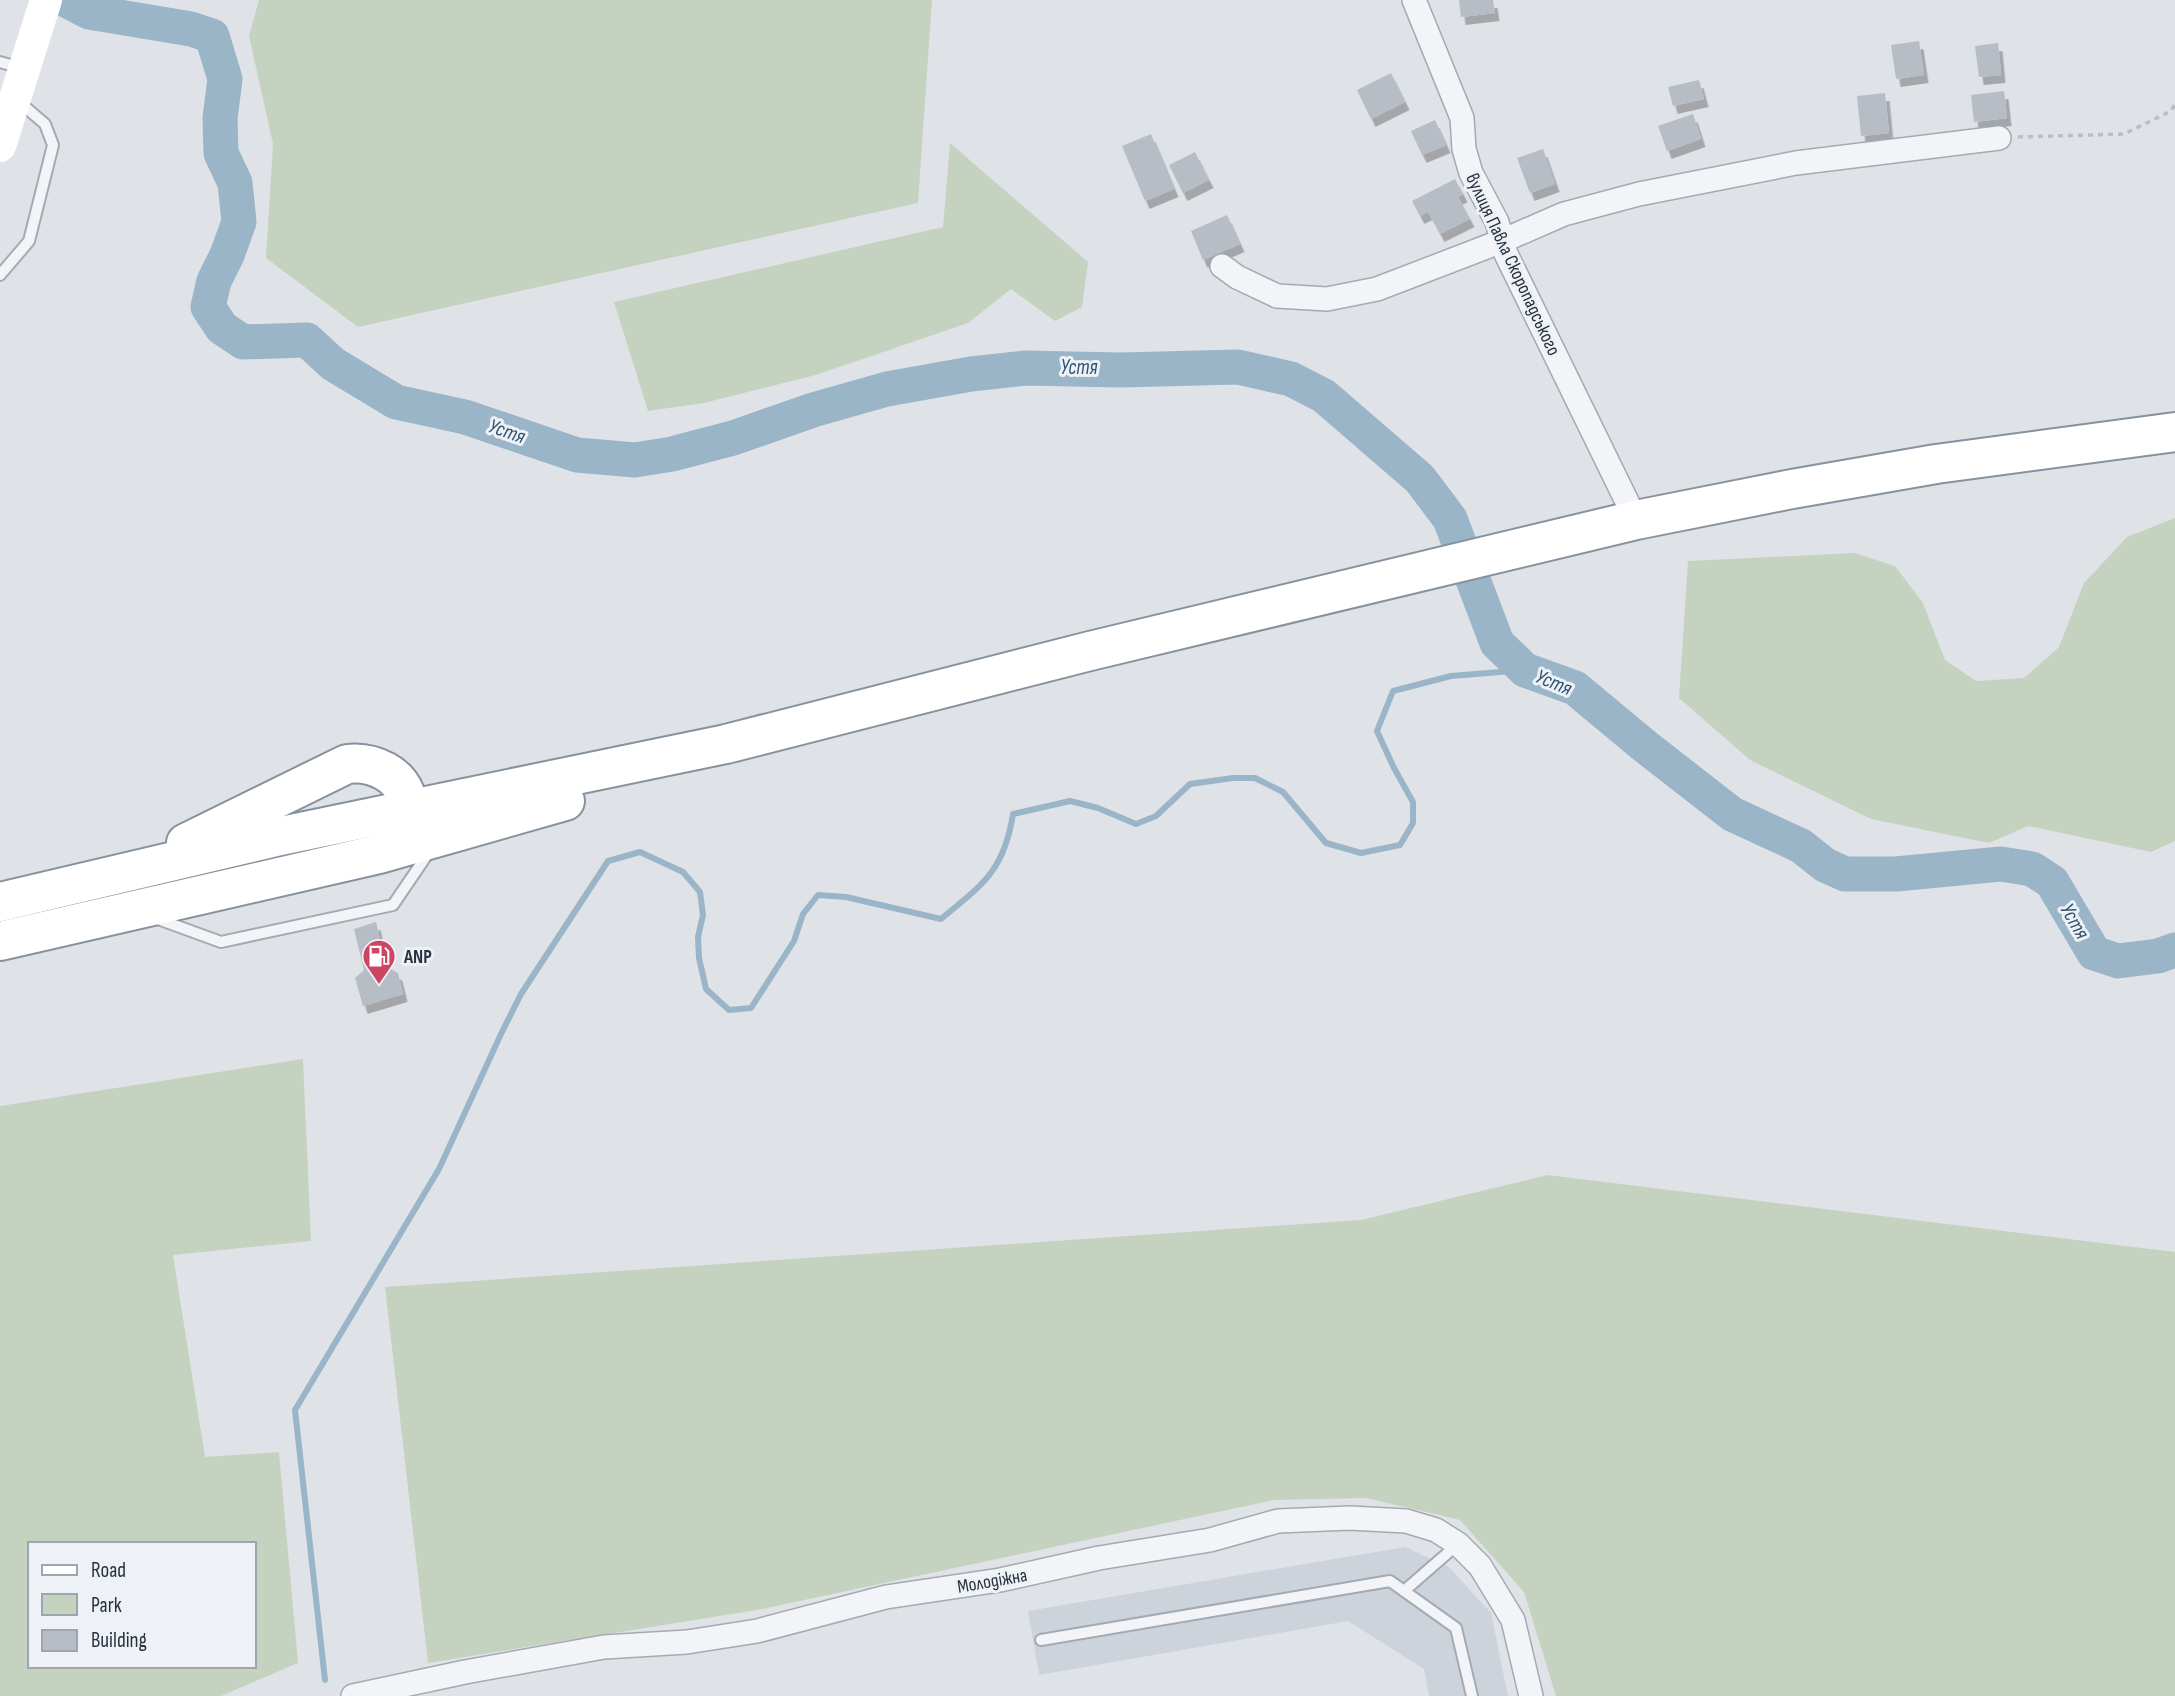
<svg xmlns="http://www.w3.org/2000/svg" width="2175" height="1696" font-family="'Sofia Sans Condensed',sans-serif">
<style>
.built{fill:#cdd3da}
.green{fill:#c6d2c0;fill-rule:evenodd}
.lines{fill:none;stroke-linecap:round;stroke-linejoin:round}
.stream{stroke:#9ab4c8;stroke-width:6}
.river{stroke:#9ab4c8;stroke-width:35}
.building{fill:#b6bdc5;filter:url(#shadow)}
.lane-casing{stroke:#a4aab2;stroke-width:14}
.street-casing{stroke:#a4aab2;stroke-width:26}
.highway-casing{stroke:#86929f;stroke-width:42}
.path{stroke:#b9bec3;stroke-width:3.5;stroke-dasharray:5 5;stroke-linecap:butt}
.lane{stroke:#f2f4f7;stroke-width:10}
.street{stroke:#f2f4f7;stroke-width:23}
.secondary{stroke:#fff;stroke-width:32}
.highway{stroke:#fff;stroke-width:38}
.labels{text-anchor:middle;stroke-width:6;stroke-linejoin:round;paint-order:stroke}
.street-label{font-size:19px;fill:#28323f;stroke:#eef2f6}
.poi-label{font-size:19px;font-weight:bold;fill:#28323f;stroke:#eef2f6;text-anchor:start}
.water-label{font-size:21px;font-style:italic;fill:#325473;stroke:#eef2f6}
</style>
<defs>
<filter id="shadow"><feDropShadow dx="4.5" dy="8" stdDeviation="0" flood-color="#0004"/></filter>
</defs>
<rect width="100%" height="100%" fill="#dfe3e8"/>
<polygon class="built" points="1405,1547 1449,1567 1491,1613 1508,1696 1429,1696 1424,1669 1348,1621 1039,1675 1028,1611"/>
<g class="green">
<polygon points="259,0 932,0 918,203 358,327 266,258 273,144 249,36"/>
<polygon points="950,143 1088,262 1082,307 1055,321 1011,289 968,323 816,375 704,403 648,411 614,302 943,227"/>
<polygon points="2175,518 2175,841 2151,852 2028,826 1989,843 1871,819 1750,760 1679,698 1688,561 1855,553 1895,566 1923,603 1945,660 1976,681 2024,678 2059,647 2084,583 2127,537"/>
<path d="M303,1059L311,1241L173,1255L205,1457L279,1452L298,1663L221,1696H0V1106ZM30,1544H254V1666H30Z"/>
<polygon points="1548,1175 2175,1252 2175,1696 1556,1696 1524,1592 1460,1520 1366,1498 1274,1500 757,1610 428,1663 385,1287 1361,1220"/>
</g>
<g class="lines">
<path class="stream" d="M325,1680L295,1410L439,1169L501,1034L521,994L608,861L640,852L683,872L700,892L703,915L698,937L699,958L706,989L729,1010L751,1008L794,941L803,914L818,895L846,897L941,919C983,884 1004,871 1013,814L1070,801L1098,808L1136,824L1156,816L1190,784L1233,778H1255L1283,792L1326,843L1361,853L1400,845L1413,823V802L1394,768L1377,731L1393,691L1451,676L1525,670"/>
<polyline class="river" points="66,0 89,12 191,29 212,36 225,79 220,118 221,153 235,183 239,222 227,255 214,281 208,307 222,328 243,342 307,340 333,364 396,402 465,417 577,455 635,460 672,454 733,438 813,410 887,389 971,374 1026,368 1120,370 1238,367 1291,379 1324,396 1420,479 1450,519 1497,643 1525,670 1575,688 1646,747 1732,814 1801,846 1825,865 1845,874 1896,874 2001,864 2032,869 2052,882 2094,953 2118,961 2158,956 2175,950"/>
</g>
<g class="building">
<polygon points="1459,0 1493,0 1495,13 1461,17"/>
<polygon points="1919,41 1924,75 1896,79 1891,45"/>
<polygon points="1998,43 2001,75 1979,77 1975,46"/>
<polygon points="1391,73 1405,102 1371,119 1357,90"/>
<polygon points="1699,80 1704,99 1673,106 1668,87"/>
<polygon points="2004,91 2007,118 1974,122 1971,95"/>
<polygon points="1885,93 1889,133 1861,136 1857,96"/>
<polygon points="1693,114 1701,139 1667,151 1658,126"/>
<polygon points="1435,120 1446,145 1422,155 1411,131"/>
<polygon points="1151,134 1174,189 1145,201 1122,146"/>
<polygon points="1543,149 1555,184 1530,193 1517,158"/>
<polygon points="1195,152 1209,180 1183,193 1169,165"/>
<polygon points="1455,179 1463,194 1458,197 1470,219 1440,234 1428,212 1420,216 1412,201"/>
<polygon points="1227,215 1240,244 1203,260 1191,231"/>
<polygon points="376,922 386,966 398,973 403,994 363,1006 355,978 364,970 354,929"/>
</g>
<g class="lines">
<defs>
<g id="lane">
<polyline points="0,62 21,68"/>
<polyline points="0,275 29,241 53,145 45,124 17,100"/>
<polyline points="155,918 221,942 393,905 429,852"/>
<polyline points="1404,1591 1458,1544"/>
<polyline points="1041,1640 1390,1581 1456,1628 1472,1696"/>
</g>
<g id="street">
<polyline points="1414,0 1462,118 1464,149 1471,173 1497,222 1506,254 1636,520"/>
<polyline points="1222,266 1237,277 1277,296 1327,299 1377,289 1502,241 1564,214 1639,194 1796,163 1999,138"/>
<polyline points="353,1696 465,1672 604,1647 687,1642 757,1631 886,1597 1000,1580 1099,1558 1210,1540 1278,1521 1350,1518 1406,1521 1436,1530 1458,1544 1480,1566 1513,1620 1531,1696"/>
</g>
<g id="highway">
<path d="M186,843L347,764C372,761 404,774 407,802C409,813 404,825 402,836"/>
<polyline points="0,902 276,837 726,744 1090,651 1636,520 1792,489 1936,464 2175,432"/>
<polyline points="0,941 379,854 565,801"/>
</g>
</defs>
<use href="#lane" class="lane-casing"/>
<use href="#street" class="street-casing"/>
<use href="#highway" class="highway-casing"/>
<polyline class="path" points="2018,137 2124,134 2171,111 2175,104"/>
<use href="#lane" class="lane"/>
<use href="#street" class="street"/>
<polyline class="secondary" points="0,146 46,0"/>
<use href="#highway" class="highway"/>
</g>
<defs>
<symbol id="fuel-pin" viewBox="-11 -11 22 30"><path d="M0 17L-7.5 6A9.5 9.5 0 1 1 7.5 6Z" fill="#cd4464" stroke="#eef2f6"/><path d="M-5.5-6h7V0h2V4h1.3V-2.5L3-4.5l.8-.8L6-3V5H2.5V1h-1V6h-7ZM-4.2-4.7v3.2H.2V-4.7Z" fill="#fff"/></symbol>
</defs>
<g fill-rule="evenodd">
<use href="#fuel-pin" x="360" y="937" width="38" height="52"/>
</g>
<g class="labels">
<g class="street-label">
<text transform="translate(1514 264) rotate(65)" y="7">вулиця Павла Скоропадського</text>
<text transform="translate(992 1580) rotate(-10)" y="7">Молодіжна</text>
</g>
<g class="poi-label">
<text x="404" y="963">ANP</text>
</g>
<g class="water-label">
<text x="1079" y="374">Устя</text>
<text transform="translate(507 431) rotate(19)" y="7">Устя</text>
<text transform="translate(1554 682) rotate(22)" y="7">Устя</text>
<text transform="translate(2075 921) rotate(60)" y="7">Устя</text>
</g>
</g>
<rect x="28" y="1542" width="228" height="126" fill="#eef2f6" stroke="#9fa5ad" stroke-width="2"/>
<rect x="42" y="1565" width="35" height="10" fill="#ffffff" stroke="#9fa5ad" stroke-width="2"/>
<text x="91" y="1577" font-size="21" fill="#28323f">Road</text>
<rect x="42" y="1594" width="35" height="21" fill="#c6d2c0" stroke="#9fa5ad" stroke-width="2"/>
<text x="91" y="1612" font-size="21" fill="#28323f">Park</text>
<rect x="42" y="1630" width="35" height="21" fill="#b6bdc5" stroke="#9fa5ad" stroke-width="2"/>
<text x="91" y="1647" font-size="21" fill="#28323f">Building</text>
</svg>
